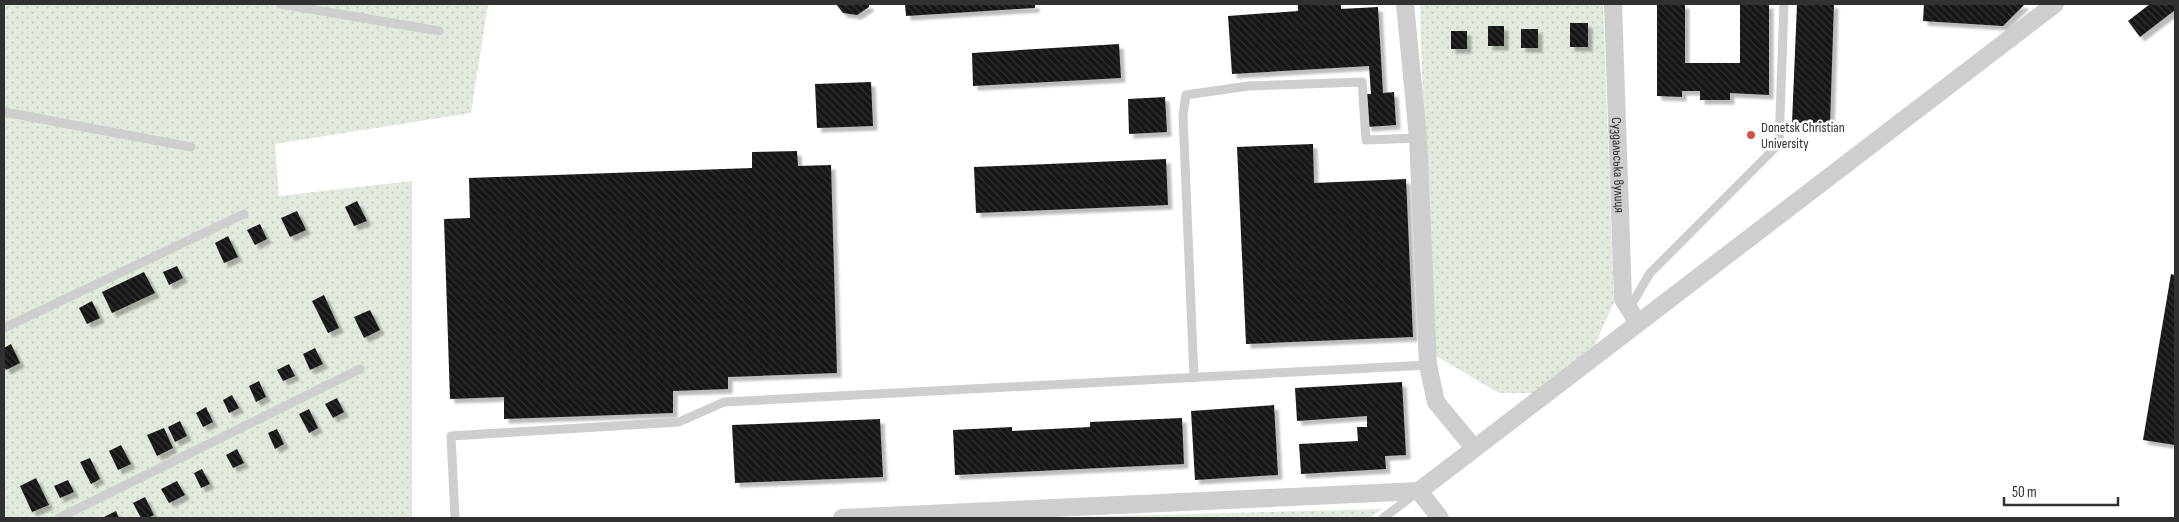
<svg xmlns="http://www.w3.org/2000/svg" width="2179" height="522" font-family="'Sofia Sans Condensed',sans-serif">
<style>
.garden{fill:url(#garden-dots)}
.building{fill:url(#building-back-hatch);filter:url(#shadow)}
.lines{fill:none;stroke-linecap:round;stroke-linejoin:round}
.service{stroke:#cecece;stroke-width:9}
.minor{stroke:#cecece;stroke-width:18}
.poi-dot{fill:#d45348;stroke:#fff;stroke-width:2}
.labels{text-anchor:middle;stroke-width:5;stroke-linejoin:round;paint-order:stroke}
.poi-label{font-size:14px;fill:#313131;stroke:#fff;text-anchor:start}
.street-label{font-size:14px;fill:#313131;stroke:#fff}
</style>
<defs>
<pattern id="garden-dots" width="8" height="8" patternUnits="userSpaceOnUse" patternTransform="scale(1.25)"><rect width="8" height="8" fill="#e2e9de"/><path d="M2 2h.1M6 6h.1" fill="none" stroke="#c2c8bf" stroke-width="1.8" stroke-linecap="round"/></pattern>
<pattern id="building-back-hatch" width="6" height="6" patternUnits="userSpaceOnUse" patternTransform="scale(1.25)"><rect width="6" height="6" fill="#181818"/><path d="M-1 5l2 2M0 0l6 6M5-1l2 2" fill="none" stroke="#313131"/></pattern>
<filter id="shadow"><feDropShadow dx="4.5" dy="4.5" stdDeviation="1" flood-color="#0004"/></filter>
</defs>
<rect width="100%" height="100%" fill="#fff"/>
<g class="garden">
<polygon points="4,4 488,4 471,113 275,144 279,196 412,181 412,518 4,518"/>
<polygon points="1420,4 1603,4 1614,302 1593,349 1536,393 1499,393 1431,353"/>
<polygon points="1382,509 1370,518 1039,518"/>
</g>
<g class="building">
<polygon points="836,4 869,4 869,7 857,15 843,13"/>
<polygon points="905,4 1035,4 1035,8 906,16"/>
<polygon points="1298,4 1341,4 1341,9 1378,7 1383,93 1394,92 1396,125 1367,127 1365,94 1371,94 1369,66 1232,74 1228,16 1298,11"/>
<polygon points="1657,4 1685,4 1685,63 1740,63 1740,4 1769,4 1769,95 1730,93 1730,100 1700,100 1700,91 1682,91 1682,97 1657,96"/>
<polygon points="1797,4 1834,4 1830,124 1792,123"/>
<polygon points="1924,4 2025,4 2003,26 1923,21"/>
<polygon points="2150,4 2175,4 2175,10 2140,37 2128,21"/>
<rect x="1570" y="23" width="18" height="24"/>
<rect x="1488" y="26" width="16" height="20"/>
<rect x="1521" y="29" width="17" height="19"/>
<rect x="1451" y="31" width="16" height="18"/>
<polygon points="1119,44 1121,78 973,86 972,53"/>
<polygon points="871,82 873,126 817,128 815,84"/>
<polygon points="1165,97 1167,132 1129,134 1128,99"/>
<polygon points="1313,144 1314,183 1406,179 1413,337 1246,344 1237,147"/>
<polygon points="797,151 798,166 831,165 837,373 728,377 728,389 673,391 673,413 504,419 504,397 450,399 444,219 470,218 469,178 752,168 752,152"/>
<polygon points="1166,159 1168,205 976,213 974,167"/>
<polygon points="357,201 367,221 354,226 345,207"/>
<polygon points="297,211 306,230 290,237 281,218"/>
<polygon points="260,224 267,239 255,245 247,230"/>
<polygon points="228,236 238,257 224,263 215,243"/>
<polygon points="177,266 183,278 169,285 163,272"/>
<polygon points="144,272 155,293 112,313 102,292"/>
<polygon points="2171,274 2175,275 2175,445 2143,440"/>
<polygon points="324,295 339,328 328,333 312,301"/>
<polygon points="92,301 100,318 87,324 79,308"/>
<polygon points="370,310 380,330 364,338 354,317"/>
<polygon points="11,344 20,363 6,370 4,366 4,348"/>
<polygon points="315,348 323,364 310,370 303,354"/>
<polygon points="289,364 295,376 283,381 277,370"/>
<polygon points="259,381 266,397 256,402 249,386"/>
<polygon points="1402,382 1406,455 1385,456 1386,469 1301,474 1299,444 1358,441 1357,427 1367,427 1367,416 1297,421 1295,388"/>
<polygon points="232,395 239,408 229,413 223,400"/>
<polygon points="337,398 344,412 333,418 325,404"/>
<polygon points="1274,405 1278,475 1195,480 1191,411"/>
<polygon points="206,407 213,422 203,427 196,413"/>
<polygon points="309,409 318,428 309,433 299,414"/>
<polygon points="1182,418 1184,464 955,475 953,430 1012,427 1012,431 1090,427 1090,422"/>
<polygon points="880,419 883,477 735,483 732,425"/>
<polygon points="180,421 187,436 175,442 168,427"/>
<polygon points="164,428 173,448 157,456 147,435"/>
<polygon points="277,429 284,444 275,449 268,433"/>
<polygon points="121,445 131,464 118,470 109,451"/>
<polygon points="237,449 244,463 233,468 226,455"/>
<polygon points="90,458 100,479 91,484 80,462"/>
<polygon points="202,469 210,484 201,488 194,473"/>
<polygon points="36,478 49,505 32,512 20,486"/>
<polygon points="68,480 74,492 60,498 54,486"/>
<polygon points="177,481 185,495 169,503 161,489"/>
<polygon points="145,497 154,515 148,518 141,518 133,503"/>
<polygon points="116,511 119,518 105,518 104,517"/>
</g>
<g class="lines">
<g class="service">
<polyline points="281,4 439,31"/>
<polyline points="4,112 191,147"/>
<polyline points="1629,309 1650,273 1779,144 1784,4"/>
<polyline points="4,328 244,214"/>
<polyline points="1194,378 1183,115 1186,95 1248,86 1362,82 1366,140 1418,138"/>
<polyline points="59,518 360,369"/>
<polyline points="455,518 451,436 679,422 724,402 1428,365"/>
<polyline points="1383,518 1415,494"/>
</g>
<g class="minor">
<polyline points="1405,4 1418,138 1428,365 1436,402 1474,448"/>
<path id="s1" d="M1613,4L1623,299L1638,323"/>
<polyline points="842,518 1419,491"/>
<polyline points="1440,518 1419,491 2055,4"/>
</g>
</g>
<circle class="poi-dot" cx="1751" cy="135" r="5"/>
<g class="labels">
<g class="poi-label">
<text x="1761" y="132">Donetsk Christian<tspan x="1761" dy="16">University</tspan></text>
</g>
<g class="street-label">
<text dy="5" stroke="none"><textPath href="#s1" startOffset="161">Суздальська вулиця</textPath></text>
</g>
</g>
<rect width="2179" height="522" fill="none" stroke="#313131" stroke-width="10"/>
<path d="M2004 497v8h114v-8" fill="none" stroke="#313131" stroke-width="2.5"/>
<text x="2012" y="497" font-size="15" fill="#313131" stroke="#ffffff" stroke-width="4" paint-order="stroke">50 m</text>
</svg>
